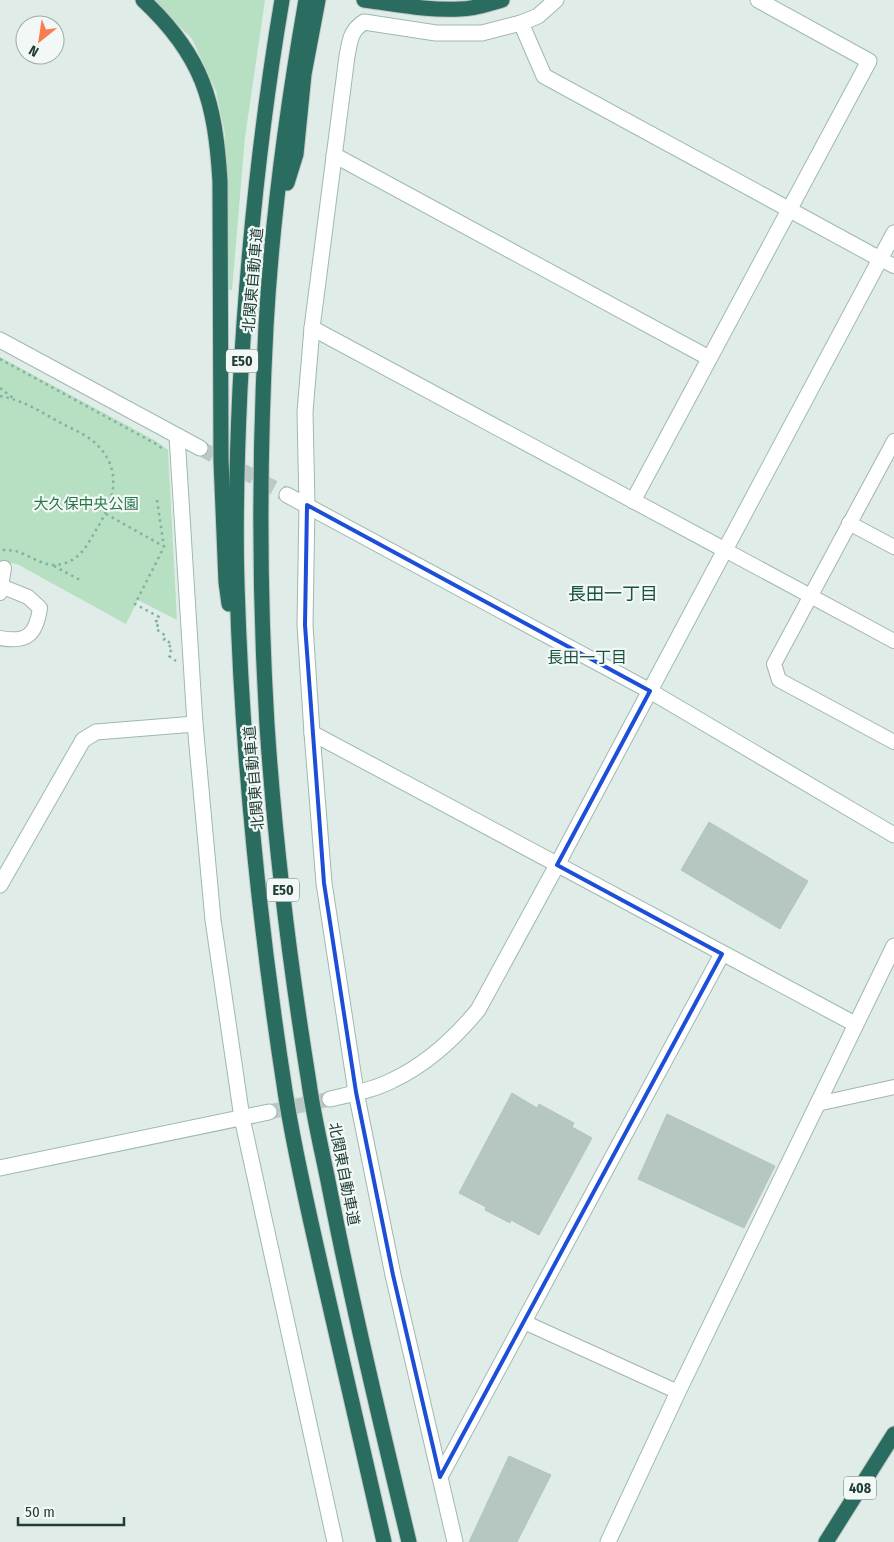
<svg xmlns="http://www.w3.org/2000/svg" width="894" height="1542" font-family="'Fira Sans Condensed','Noto Sans JP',sans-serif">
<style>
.green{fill:#b7dfc2}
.building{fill:#b5c7c0;stroke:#b2c6be}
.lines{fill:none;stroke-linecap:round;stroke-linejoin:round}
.secondary-tunnel{stroke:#bac9c4;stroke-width:15;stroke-dasharray:15 8;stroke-linecap:butt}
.street-casing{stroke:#a3b4ae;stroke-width:16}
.secondary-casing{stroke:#9eb9af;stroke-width:17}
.highway-casing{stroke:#c1c9c7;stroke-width:17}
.path{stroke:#7eb2a2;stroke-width:2.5;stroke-dasharray:2.5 4;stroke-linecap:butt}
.street{stroke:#fff;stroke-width:14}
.secondary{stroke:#fff;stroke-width:15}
.highway{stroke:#2a6c5f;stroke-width:15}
.marked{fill:none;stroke:#1d4ed8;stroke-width:4;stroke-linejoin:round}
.labels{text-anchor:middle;stroke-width:4.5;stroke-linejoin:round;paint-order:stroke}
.shield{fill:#f1f8f5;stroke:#5f766f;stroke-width:1}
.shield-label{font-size:14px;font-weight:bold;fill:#203e36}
.street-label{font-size:15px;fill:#203e36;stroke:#f1f8f5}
.park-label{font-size:15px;fill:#277747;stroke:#f1f8f5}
.neighbourhood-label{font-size:16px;fill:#1a5144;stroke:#f1f8f5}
.quarter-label{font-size:18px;fill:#1a5144;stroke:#f1f8f5}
</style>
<rect width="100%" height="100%" fill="#e0ece7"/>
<g class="green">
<polygon points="154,0 265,0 245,137 232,290 227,290 225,134 216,91 192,39"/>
<polygon points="0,357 156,441 168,450 177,620 138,600 126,624 17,564 0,561"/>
</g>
<g class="building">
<polygon points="709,822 808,881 780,929 681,870"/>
<polygon points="512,1093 537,1108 539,1104 574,1123 572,1127 592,1138 539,1235 511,1220 510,1223 485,1210 486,1207 459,1193"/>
<polygon points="667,1114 775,1166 744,1228 638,1179"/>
<polygon points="509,1456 551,1475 517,1542 469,1542"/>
</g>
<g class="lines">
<g class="secondary-tunnel">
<polyline points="200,448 287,495"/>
<polyline points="269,1112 330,1099"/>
</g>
<defs>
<g id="street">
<polyline points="880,259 894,266"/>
<polyline points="894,441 774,664 779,680 894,742"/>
<polyline points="849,523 894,547"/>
<polyline points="725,550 894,641"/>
<polyline points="0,593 4,568"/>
<path d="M0,638C27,643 36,635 40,608L28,597L1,586"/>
<polyline points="817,1104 894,1087"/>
<polyline points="524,1322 678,1392"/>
</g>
<g id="secondary">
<polyline points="521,23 544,76 880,259"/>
<polyline points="334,155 709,358"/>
<polyline points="312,328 725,550"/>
<polyline points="0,340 200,448"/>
<polyline points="177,436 195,724 213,920 242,1118 335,1542"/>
<polyline points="287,495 650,691 894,835"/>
<polyline points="633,501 869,61 758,0"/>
<polyline points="312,733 855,1024"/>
<polyline points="0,885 83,740 96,732 195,724"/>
<path d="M330,1099C351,1094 374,1090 393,1080C427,1064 454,1039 478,1010L557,865L894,233"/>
<polyline points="0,1168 269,1112"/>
<polyline points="440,1477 722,954"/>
<path d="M455,1542L393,1275L356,1092L324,883L312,733L305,625L307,505L305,412L312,328L347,56C350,41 350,31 364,22L436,33H482L521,23L538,16L556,0"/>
<polyline points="608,1542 678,1392 894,946"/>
</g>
<g id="highway">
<path d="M143,0C203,56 215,101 220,181L221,460L226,582L229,604"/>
<path d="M282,0C260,129 247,258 240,389C237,454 235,519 237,585C242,754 259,923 285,1091C294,1150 308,1209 321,1267C342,1359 363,1451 384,1542"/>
<path d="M306,0C287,108 272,217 266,326C259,459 259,593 267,725C275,845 290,965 309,1083C314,1119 323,1155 330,1191C353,1308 381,1425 409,1542"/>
<path d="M364,0C395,4 429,11 460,9C475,9 488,4 502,0"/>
<polyline points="287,183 296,154 304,74 318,0"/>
<polyline points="826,1542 894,1434"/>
</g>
</defs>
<use href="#street" class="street-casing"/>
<use href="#secondary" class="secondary-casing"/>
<use href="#highway" class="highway-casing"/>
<g class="path">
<polyline points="0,359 156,444 164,450"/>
<polyline points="0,388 13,398"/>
<path d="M0,396C22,400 40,411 59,422C70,428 83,433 93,441C124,468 115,500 96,530C88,544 80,560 62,564C45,569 31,555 15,551C10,550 5,550 0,550"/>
<polyline points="157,500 164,547 135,604 159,617 156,621 159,622 156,629 166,636 164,640 169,642 167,645 172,647 169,656 176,661"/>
<polyline points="106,514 163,546"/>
<polyline points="54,566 80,580"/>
</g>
<use href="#street" class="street"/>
<use href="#secondary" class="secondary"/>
<use href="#highway" class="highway"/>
</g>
<path class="marked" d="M307,505L650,691L557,865L722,954L440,1477L393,1275L356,1092L324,883L305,625Z"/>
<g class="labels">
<g class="shield">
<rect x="226" y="349.5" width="32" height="23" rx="4"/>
<rect x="267" y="878.5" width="32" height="23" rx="4"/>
<rect x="844" y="1476.5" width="32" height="23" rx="4"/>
</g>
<g class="shield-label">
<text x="242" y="366">E50</text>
<text x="283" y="895">E50</text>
<text x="860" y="1493">408</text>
</g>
<g class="street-label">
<text transform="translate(253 280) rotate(-85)" y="5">北関東自動車道</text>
<text transform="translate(254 778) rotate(-95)" y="5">北関東自動車道</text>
<text transform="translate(344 1174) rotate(79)" y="5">北関東自動車道</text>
</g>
<g class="park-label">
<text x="86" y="509">大久保中央公園</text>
</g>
<g class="neighbourhood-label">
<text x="587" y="663">長田一丁目</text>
</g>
<g class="quarter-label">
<text x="613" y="600">長田一丁目</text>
</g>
</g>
<g transform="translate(40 40) rotate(210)"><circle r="24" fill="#f1f8f5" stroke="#9daea9"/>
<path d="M0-4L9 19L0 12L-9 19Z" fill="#fb7b50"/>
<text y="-8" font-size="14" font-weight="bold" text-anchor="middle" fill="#203e36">N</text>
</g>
<path d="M18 1517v8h106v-8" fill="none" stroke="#203e36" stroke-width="2.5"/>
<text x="25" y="1517" font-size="15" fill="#203e36" stroke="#f1f8f5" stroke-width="4" paint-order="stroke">50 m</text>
</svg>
